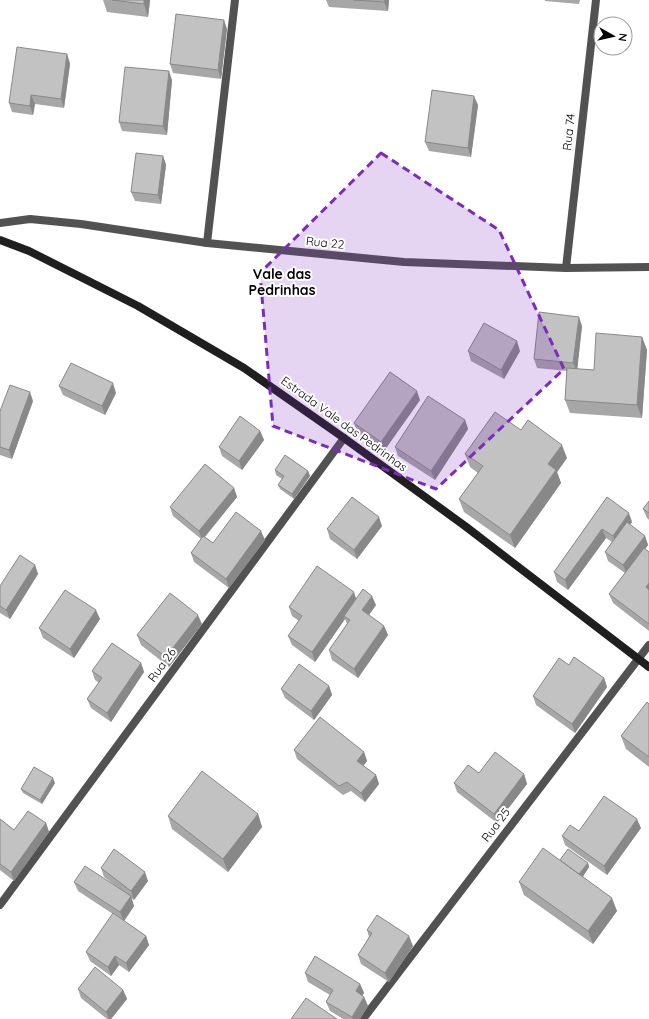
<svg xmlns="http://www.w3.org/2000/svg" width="649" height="1019" font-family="Quicksand,sans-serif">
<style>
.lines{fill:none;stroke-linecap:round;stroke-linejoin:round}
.minor{stroke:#525252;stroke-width:8}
.secondary{stroke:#1f1f1f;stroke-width:8}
.wall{fill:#a7a7a7}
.shaded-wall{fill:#888}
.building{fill:#c2c2c2;stroke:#888}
.marked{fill:#7b2cbf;fill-opacity:0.2;stroke:#7b2cbf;stroke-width:3;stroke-dasharray:8 5;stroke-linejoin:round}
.labels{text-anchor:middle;stroke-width:4;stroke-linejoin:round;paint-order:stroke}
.street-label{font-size:12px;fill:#000;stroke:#fff}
.quarter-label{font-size:14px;font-weight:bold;fill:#000;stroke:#fff}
</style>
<rect width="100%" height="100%" fill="#fff"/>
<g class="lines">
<g class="minor">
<polyline points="0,223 30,219 81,224 207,243 404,262 566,268 649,267"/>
<polyline points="207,243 235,0"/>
<polyline points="566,268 596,0"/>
<polyline points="0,905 344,438"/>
<polyline points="363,1019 649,645"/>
</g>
<polyline class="secondary" points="0,240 29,251 138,306 244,368 344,438 465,526 649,667"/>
</g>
<g class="wall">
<polygon points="103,0 150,0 148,17 107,12"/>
<polygon points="326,0 389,0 388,11 329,7"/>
<polygon points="545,0 580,0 579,4 545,1"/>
<polygon points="227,29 221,79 173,73 170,64"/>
<polygon points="67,54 70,64 64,108 35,104 33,115 12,112 9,103"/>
<polygon points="172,80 167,135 122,131 119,122"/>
<polygon points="478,105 471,157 429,151 425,142"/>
<polygon points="163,156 166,165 161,204 135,201 131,192"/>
<polygon points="582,326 577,369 594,370 642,337 647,350 642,418 570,413 565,400 567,371 537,368 534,359"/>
<polygon points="468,351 520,351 504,379 471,361"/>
<polygon points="59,386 116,393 105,415 63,395"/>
<polygon points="420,400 384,451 357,432 354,423"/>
<polygon points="33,401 12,459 0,455 0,411"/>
<polygon points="465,420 468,429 435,480 398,456 395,447"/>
<polygon points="521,430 567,458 557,472 561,483 515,548 464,512 459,499 478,473 470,467 465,454"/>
<polygon points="260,431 264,440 242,470 222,456 219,447"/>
<polygon points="275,470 308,471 310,476 294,499 280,489 278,485 282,479 276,475"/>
<polygon points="234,488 237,497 205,537 213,543 265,540 229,588 194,562 191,553 201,539 173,516 170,507"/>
<polygon points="607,497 632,522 630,525 645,536 648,545 645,549 649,552 649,631 613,603 609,594 625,573 608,561 605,552 612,542 606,538 568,590 557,582 554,572"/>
<polygon points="649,501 649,520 647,518 643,509"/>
<polygon points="382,526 357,559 330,539 327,529"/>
<polygon points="35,565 38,574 10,619 0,613 0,586"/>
<polygon points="356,599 376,605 369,615 384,626 388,635 358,678 332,660 329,650 347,624 345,619 315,662 292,645 288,636 299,621 292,616 289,607"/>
<polygon points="100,619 74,658 43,638 39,628"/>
<polygon points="202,624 169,667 141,645 137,635"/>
<polygon points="141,663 144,672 111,722 91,708 87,699 99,683 95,680 92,671"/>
<polygon points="569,665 604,678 607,687 575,733 536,705 533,696"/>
<polygon points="329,686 332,695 314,720 285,698 281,689"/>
<polygon points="649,704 649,767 626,749 621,736"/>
<polygon points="294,750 364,752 367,761 363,766 376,775 379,784 365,802 351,791 343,795 297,759"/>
<polygon points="479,773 524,774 527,784 497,823 457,792 454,783"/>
<polygon points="55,783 42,804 23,793 21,789"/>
<polygon points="258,814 262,827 228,872 172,829 168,816"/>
<polygon points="0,819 14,830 46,823 49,832 14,881 0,870"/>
<polygon points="641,828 607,875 565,845 562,836 579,831"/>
<polygon points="560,860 588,863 589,867 583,877 617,911 593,944 524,895 519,882"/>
<polygon points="101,868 148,881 134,900 131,898 134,906 124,921 146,936 149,945 129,972 119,965 111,976 90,961 86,952 113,914 78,891 74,882 120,889 104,877"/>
<polygon points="367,930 413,946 389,982 361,964 358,955 369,937"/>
<polygon points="305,973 360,984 364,993 362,995 364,997 368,1006 360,1019 343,1019 330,1011 326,1002 330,995 308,982"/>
<polygon points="78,989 123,990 127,999 111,1019 107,1019 81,998"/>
</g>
<g class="shaded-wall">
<polygon points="144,0 150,0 148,17 144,4"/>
<polygon points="385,0 389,0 388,11 384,2"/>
<polygon points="224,20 227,29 221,79 218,70"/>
<polygon points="67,54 70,64 64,108 61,99"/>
<polygon points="169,71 172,80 167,135 163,126"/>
<polygon points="31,95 35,104 33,115 30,106"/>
<polygon points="474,96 478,105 471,157 468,148"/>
<polygon points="163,156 166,165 161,204 158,195"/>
<polygon points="579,317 582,326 577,372 573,363"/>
<polygon points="642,337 647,350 642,418 637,405"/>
<polygon points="517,341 520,351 504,379 501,370"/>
<polygon points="113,383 116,393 105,415 102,406"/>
<polygon points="417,391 420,400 384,451 381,442"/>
<polygon points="30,392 33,401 12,459 9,450"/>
<polygon points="465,420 468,429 435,480 431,471"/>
<polygon points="260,431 264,440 242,470 239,461"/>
<polygon points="562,445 567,458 557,472 561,483 515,548 510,535 548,464"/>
<polygon points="308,471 310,476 294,499 292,494"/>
<polygon points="234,488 237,497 202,540 199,531"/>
<polygon points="629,513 632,522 616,545 613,536"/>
<polygon points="379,517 382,526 357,559 354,550"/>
<polygon points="602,529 606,538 568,590 565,580"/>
<polygon points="261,531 265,540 229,588 226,579"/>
<polygon points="645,536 648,545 627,575 623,565"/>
<polygon points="35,565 38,574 10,619 6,610"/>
<polygon points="649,583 649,596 646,587"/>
<polygon points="354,592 357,601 344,616 345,619 315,662 312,652"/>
<polygon points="372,596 376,605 366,619 362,610"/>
<polygon points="96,610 100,619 74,658 70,649"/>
<polygon points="198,615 202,624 169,667 166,657"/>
<polygon points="384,626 388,635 358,678 354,669"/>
<polygon points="141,663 144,672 111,722 107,713"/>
<polygon points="604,678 607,687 575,733 572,724"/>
<polygon points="329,686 332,695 314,720 311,711"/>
<polygon points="364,752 367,761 360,770 357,761"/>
<polygon points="524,774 527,784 497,823 494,814"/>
<polygon points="376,775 379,784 365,802 361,793"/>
<polygon points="53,778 55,783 42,804 40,800"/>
<polygon points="258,814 262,827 228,872 223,859"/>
<polygon points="637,819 641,828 607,875 604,866"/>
<polygon points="46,823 49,832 14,881 11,872"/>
<polygon points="588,863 589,867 581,879 579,874"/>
<polygon points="145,872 148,881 134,900 131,891"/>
<polygon points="131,896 134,906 124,921 120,912"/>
<polygon points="612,898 617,911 593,944 588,931"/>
<polygon points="146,936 149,945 129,972 126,963"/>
<polygon points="409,936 413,946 389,982 385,973"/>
<polygon points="115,956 119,965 111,976 108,967"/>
<polygon points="360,984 364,993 359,1001 356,991"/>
<polygon points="123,990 127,999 111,1019 109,1019 106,1012"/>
<polygon points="364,997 368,1006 360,1019 353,1019 352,1017"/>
</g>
<g class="building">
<polygon points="112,0 144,0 144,4"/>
<polygon points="354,0 385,0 384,2"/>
<polygon points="176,14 224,20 218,70 170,64"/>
<polygon points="17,47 67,54 61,99 31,95 30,106 9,103"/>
<polygon points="125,67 169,71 163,126 119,122"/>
<polygon points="432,90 474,96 468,148 425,142"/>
<polygon points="136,153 163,156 158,195 131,192"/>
<polygon points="539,312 579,317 573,363 534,359"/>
<polygon points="484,323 517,341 501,370 468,351"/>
<polygon points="596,333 642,337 637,405 565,400 567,368 594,370"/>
<polygon points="71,363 113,383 102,406 59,386"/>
<polygon points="390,372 417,391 381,442 354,423"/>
<polygon points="10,385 30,392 9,450 0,447 0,411"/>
<polygon points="428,396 465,420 431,471 395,447"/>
<polygon points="495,412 521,430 528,420 562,445 548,464 556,470 510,535 459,499 483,466 465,454"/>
<polygon points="240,416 260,431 239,461 219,447"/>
<polygon points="285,455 308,471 292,494 278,485 284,476 275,470"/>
<polygon points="205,464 234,488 199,531 170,507"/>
<polygon points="352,497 379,517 354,550 327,529"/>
<polygon points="607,497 629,513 613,536 602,529 565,580 554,572"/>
<polygon points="649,501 649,513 643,509"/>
<polygon points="236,512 261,531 226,579 191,553 203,536 213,543"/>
<polygon points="627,522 645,536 623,565 605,552"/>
<polygon points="644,548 649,552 649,583 646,587 649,590 649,624 609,594"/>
<polygon points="20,555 35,565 6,610 0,606 0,586"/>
<polygon points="317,566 354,592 312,652 288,636 302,616 289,607"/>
<polygon points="363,589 372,596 362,610 384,626 354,669 329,650 350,620 344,616"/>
<polygon points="65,590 96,610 70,649 39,628"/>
<polygon points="170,593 198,615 166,657 137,635"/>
<polygon points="112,643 141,663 107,713 87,699 102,678 92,671"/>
<polygon points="574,657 604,678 572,724 533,696 559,658 569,665"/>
<polygon points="299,664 329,686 311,711 281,689"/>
<polygon points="647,702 649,704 649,757 621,736"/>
<polygon points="320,717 364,752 357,761 376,775 361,793 347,782 339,786 294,750"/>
<polygon points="495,752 524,774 494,814 454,783 468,765 479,773"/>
<polygon points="34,767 53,778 40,800 21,789"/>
<polygon points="202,771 258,814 223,859 168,816"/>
<polygon points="604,796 637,819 604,866 562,836 570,825 579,831"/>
<polygon points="28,811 46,823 11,872 0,864 0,819 14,830"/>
<polygon points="543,848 612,898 588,931 519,882"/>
<polygon points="114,849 145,872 131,891 101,868"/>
<polygon points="568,849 588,863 579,874 560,860"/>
<polygon points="85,866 131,896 120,912 74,882"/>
<polygon points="113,913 146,936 126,963 115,956 108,967 86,952"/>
<polygon points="377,915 409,936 385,973 358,955 372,933 367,930"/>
<polygon points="315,956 360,984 356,991 364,997 352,1017 326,1002 333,990 305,973"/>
<polygon points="95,967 123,990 106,1012 78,989"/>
<polygon points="306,998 337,1019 291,1019"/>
</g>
<path class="marked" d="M381,153L499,230L564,369L436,489L273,426L260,273Z"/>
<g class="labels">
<g class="street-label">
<text transform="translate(569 132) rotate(-84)" y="4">Rua 74</text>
<text transform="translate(325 243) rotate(6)" y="4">Rua 22</text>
<text transform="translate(344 424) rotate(36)" y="4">Estrada Vale das Pedrinhas</text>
<text transform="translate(162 665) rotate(-54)" y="4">Rua 26</text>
<text transform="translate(496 825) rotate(-53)" y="4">Rua 25</text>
</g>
<g class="quarter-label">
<text x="282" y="279">Vale das<tspan x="282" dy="16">Pedrinhas</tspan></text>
</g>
</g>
<g transform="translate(613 36) rotate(98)"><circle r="19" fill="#ffffff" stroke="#999999"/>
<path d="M0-3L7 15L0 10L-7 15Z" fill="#000000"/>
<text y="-6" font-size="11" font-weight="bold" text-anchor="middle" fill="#000000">N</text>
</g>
</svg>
